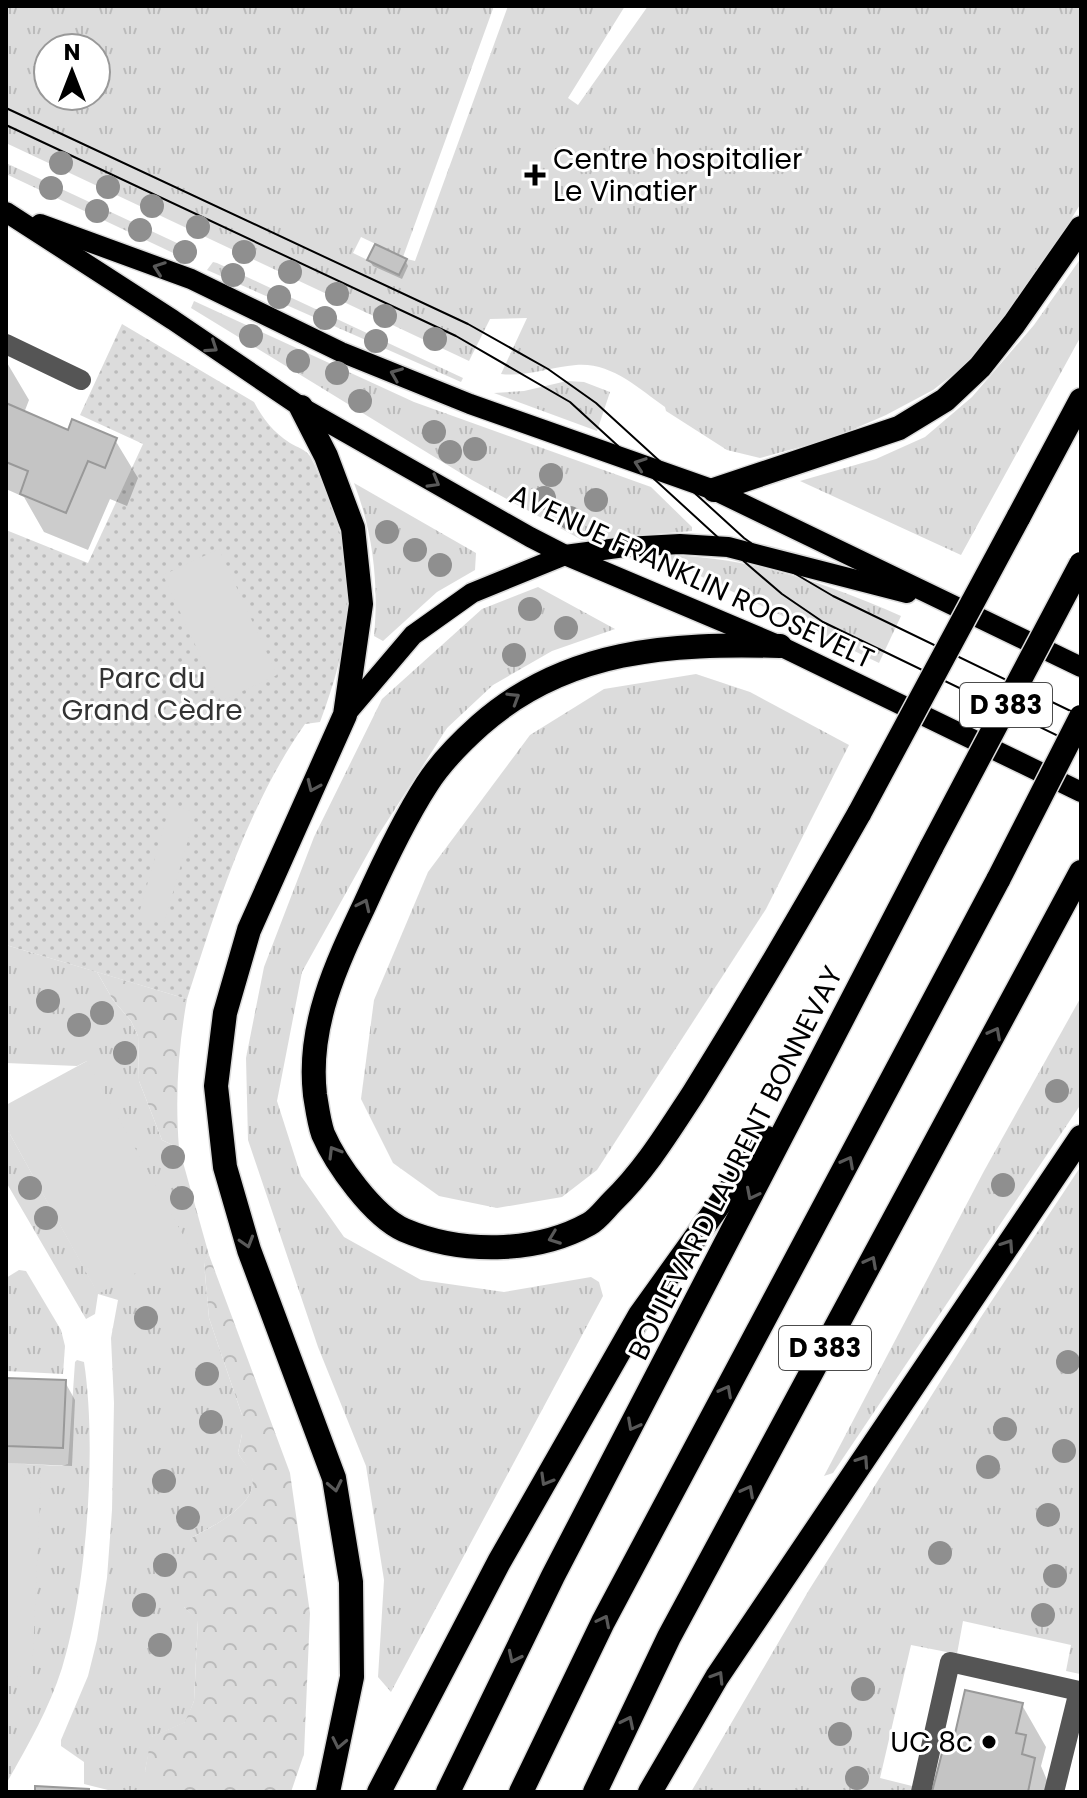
<svg xmlns="http://www.w3.org/2000/svg" width="1087" height="1798" font-family="Poppins,sans-serif">
<style>
.grass{fill:url(#grass-tufts);fill-rule:evenodd}
.forest{fill:url(#forest-crowns)}
.park{fill:url(#park-dots)}
.pitch{fill:#dcdcdc}
.shadow{fill:#0003}
.building{fill:#c4c4c4;stroke:#999;stroke-width:2}
.lines{fill:none;stroke-linecap:round;stroke-linejoin:round}
.major-casing{stroke:#dbdbdb;stroke-width:23}
.highway-casing{stroke:#dbdbdb;stroke-width:27}
.minor{stroke:#555;stroke-width:20}
.major{stroke:#000;stroke-width:20}
.highway{stroke:#000;stroke-width:24}
.tram{stroke:#000;stroke-width:2}
.highway-bridge-casing{stroke:#dbdbdb;stroke-width:27;stroke-linecap:butt}
.highway-bridge{stroke:#000;stroke-width:24}
.tree{fill:#8f8f8f}
.oneway{stroke:#595959}
.poi-dot{fill:#000;stroke:#fff;stroke-width:3}
.labels{text-anchor:middle;stroke-width:6;stroke-linejoin:round;paint-order:stroke}
.shield{fill:#fff;stroke:#4c4c4c;stroke-width:2}
.shield-label{font-size:26px;font-weight:bold;fill:#000}
.poi-label{font-size:28px;fill:#000;stroke:#fff;text-anchor:start}
.street-label{font-size:28px;fill:#000;stroke:#fff}
.park-label{font-size:28px;fill:#333;stroke:#fff}
</style>
<defs>
<pattern id="grass-tufts" width="24" height="20" patternUnits="userSpaceOnUse" patternTransform="scale(2)"><rect width="24" height="20" fill="#dcdcdc"/><path d="M3 7l-1-3M5 7V3M7 7l1-3M15 17l-1-3M17 17v-4M19 17l1-3" fill="none" stroke="#bbb"/></pattern>
<pattern id="forest-crowns" width="20" height="18" patternUnits="userSpaceOnUse" patternTransform="scale(2)"><rect width="20" height="18" fill="#dcdcdc"/><path d="M2 6a3 3 0 1 1 6 0M12 15a3 3 0 1 1 6 0" fill="none" stroke="#bbb"/></pattern>
<pattern id="park-dots" width="8" height="8" patternUnits="userSpaceOnUse" patternTransform="scale(2)"><rect width="8" height="8" fill="#dcdcdc"/><path d="M2 2h.1M6 6h.1" fill="none" stroke="#bbb" stroke-width="1.8" stroke-linecap="round"/></pattern>
</defs>
<rect width="100%" height="100%" fill="#fff"/>
<g class="grass">
<path d="M6,6H494L403,257L361,237L353,253L399,275L407,259L415,261L508,6H625L568,98L578,105L648,6H1081V203L1028,290L976,357L933,390L886,415L833,438L760,458L727,450L666,411L665,407C638,388 611,362 576,365C550,367 527,377 501,374L527,318L490,319L469,361L6,143ZM48,48H96V96H48Z"/>
<polygon points="6,163 194,251 188,260 6,174"/>
<polygon points="1081,258 1081,336 961,555 800,481 876,459 925,437 972,397 1034,325"/>
<polygon points="213,262 217,263 463,378 461,382 207,270"/>
<polygon points="194,301 414,402 651,487 692,527 692,531 582,540 472,480 191,308"/>
<polygon points="567,381 584,382 610,392 597,431 494,393 524,391"/>
<path d="M354,483L476,553L475,570L437,592L383,641L374,636C379,584 373,532 354,483Z"/>
<path d="M657,555C743,555 823,581 901,616L879,663Z"/>
<polygon points="538,587 615,629 552,651 493,685 447,728 377,837 302,972 277,1101 301,1176 344,1237 421,1280 504,1292 591,1277 599,1282 603,1296 391,1692 378,1677 384,1580 366,1466 318,1347 248,1140 246,1058 264,967 314,837 382,699 482,609"/>
<polygon points="696,674 750,692 849,745 766,909 597,1170 562,1197 497,1208 439,1196 393,1163 361,1099 374,1000 428,872 530,735 604,689"/>
<path d="M6,945L97,972L113,1000L131,1021L138,1036L139,1081L162,1140L179,1148L209,1255L204,1263L209,1318L242,1415V1434L238,1453C242,1460 250,1468 252,1476C260,1504 211,1527 191,1538L184,1607L198,1620L194,1701L186,1722L152,1737L145,1771L163,1792H116L84,1784V1762L61,1746V1740L88,1676L97,1640L107,1578L112,1510L114,1403L111,1338L118,1300L98,1294L95,1314L86,1319L6,1182V1127L98,1293L87,1061L77,1066L6,1063Z"/>
<polygon points="1081,997 1081,1104 833,1473 824,1476 984,1171"/>
<polygon points="1081,1166 1080,1674 1066,1671 1071,1645 963,1621 957,1654 911,1645 880,1778 916,1787 915,1792 691,1792 809,1590 981,1317"/>
<polygon points="19,1270 26,1271 61,1330 65,1346 63,1374 6,1371 6,1278"/>
<path d="M77,1360L84,1362C97,1446 87,1587 62,1668C49,1709 27,1747 6,1784V1463L62,1466L68,1464L75,1362Z"/>
</g>
<g class="forest">
<path d="M97,972L187,999C178,1049 175,1097 179,1148L162,1140L139,1081L138,1036L131,1021L113,1000Z"/>
<path d="M209,1255L290,1473L310,1613L304,1754L291,1792H163L148,1780L145,1771L151,1737L185,1722L194,1701L198,1621L184,1607L179,1586L191,1538C211,1527 262,1503 251,1475C248,1467 242,1460 238,1453L242,1434V1415L209,1318L204,1262Z"/>
</g>
<path class="park" d="M122,324L254,402C263,419 273,432 290,443C297,447 306,450 310,456C316,466 320,479 325,490C361,573 351,639 320,722L305,724C247,807 218,903 187,999L6,945V530L88,563L143,444L80,415Z"/>
<g class="pitch">
<polygon points="219,549 277,675 221,701 163,575"/>
<polygon points="170,805 196,812 164,924 138,917"/>
<polygon points="87,1061 188,1244 98,1294 6,1127 6,1105"/>
<polygon points="6,1474 41,1476 32,1677 6,1676"/>
</g>
<g class="shadow">
<polygon points="369,260 405,260 408,266 402,279 373,266"/>
<polygon points="6,361 29,400 24,413 69,432 115,440 138,478 127,506 110,499 88,550 44,532 24,497 6,489"/>
<polygon points="6,1380 65,1382 75,1400 72,1466 6,1463"/>
<polygon points="1022,1705 1046,1747 1041,1766 1052,1792 934,1792 953,1753"/>
</g>
<g class="building">
<polygon points="375,244 407,259 399,275 367,260"/>
<polygon points="6,403 68,430 72,419 117,438 105,468 88,461 66,513 20,494 28,471 6,462"/>
<polygon points="6,1378 66,1380 63,1448 6,1446"/>
<polygon points="965,1690 1023,1703 1016,1733 1026,1735 1022,1754 1035,1758 1028,1792 932,1792 943,1749 951,1751"/>
<polygon points="35,1786 89,1789 89,1792 35,1792"/>
</g>
<g class="lines">
<defs>
<g id="major">
<polyline points="6,212 173,320 301,407 530,537 565,555 780,646 1081,792"/>
<polyline points="40,224 191,279 341,352 470,404 714,490 1081,667"/>
<polyline points="345,715 413,635 472,593 565,555 625,547 680,544 728,547 907,593"/>
</g>
<g id="highway">
<polyline points="301,407 326,456 353,528 361,604 345,715 249,930 225,1013 216,1086 225,1167 249,1250 334,1478 351,1582 352,1677 328,1792"/>
<polyline points="714,490 899,428 945,400 980,367 1014,324 1081,228"/>
<polyline points="1018,518 1081,400"/>
<path d="M780,646C671,643 566,649 480,725C461,742 441,762 427,784C403,821 383,864 365,904C336,965 307,1026 315,1095C317,1107 319,1123 323,1134C336,1164 373,1216 404,1230C460,1254 535,1254 589,1224C598,1219 605,1209 612,1202C645,1170 668,1132 693,1094C751,1001 806,907 860,812"/>
<polyline points="379,1792 499,1562 640,1315 767,1138"/>
<polyline points="448,1792 553,1576 932,846"/>
<polyline points="521,1792 603,1622 999,878"/>
<polyline points="595,1792 669,1637 1081,872"/>
<polyline points="650,1792 717,1677 1081,1137"/>
</g>
</defs>
<use href="#major" class="major-casing"/>
<use href="#highway" class="highway-casing"/>
<g class="minor">
<polyline points="6,344 81,380"/>
<polyline points="921,1792 950,1662 1079,1691 1054,1792"/>
</g>
<use href="#major" class="major"/>
<use href="#highway" class="highway"/>
<g class="tram">
<polyline points="6,108 468,324 548,369 596,403 744,538 787,569 833,596 1081,716"/>
<polyline points="6,125 456,336 570,402 747,564 782,594 823,622 1081,747"/>
</g>
<defs>
<g id="highway-bridge">
<polyline points="860,812 1018,518"/>
<polyline points="932,846 1081,564"/>
<polyline points="999,878 1081,717"/>
</g>
</defs>
<use href="#highway-bridge" class="highway-bridge-casing"/>
<use href="#highway-bridge" class="highway-bridge"/>
</g>
<g class="tree">
<circle cx="61" cy="163" r="12"/>
<circle cx="108" cy="187" r="12"/>
<circle cx="51" cy="188" r="12"/>
<circle cx="152" cy="206" r="12"/>
<circle cx="97" cy="211" r="12"/>
<circle cx="198" cy="227" r="12"/>
<circle cx="140" cy="230" r="12"/>
<circle cx="185" cy="252" r="12"/>
<circle cx="244" cy="252" r="12"/>
<circle cx="290" cy="272" r="12"/>
<circle cx="233" cy="275" r="12"/>
<circle cx="337" cy="294" r="12"/>
<circle cx="279" cy="297" r="12"/>
<circle cx="385" cy="316" r="12"/>
<circle cx="325" cy="318" r="12"/>
<circle cx="251" cy="336" r="12"/>
<circle cx="435" cy="339" r="12"/>
<circle cx="376" cy="341" r="12"/>
<circle cx="298" cy="361" r="12"/>
<circle cx="337" cy="373" r="12"/>
<circle cx="360" cy="401" r="12"/>
<circle cx="434" cy="432" r="12"/>
<circle cx="475" cy="449" r="12"/>
<circle cx="450" cy="452" r="12"/>
<circle cx="551" cy="475" r="12"/>
<circle cx="544" cy="498" r="12"/>
<circle cx="596" cy="500" r="12"/>
<circle cx="570" cy="518" r="12"/>
<circle cx="387" cy="532" r="12"/>
<circle cx="415" cy="550" r="12"/>
<circle cx="440" cy="565" r="12"/>
<circle cx="530" cy="609" r="12"/>
<circle cx="566" cy="628" r="12"/>
<circle cx="514" cy="655" r="12"/>
<circle cx="48" cy="1001" r="12"/>
<circle cx="102" cy="1013" r="12"/>
<circle cx="79" cy="1025" r="12"/>
<circle cx="125" cy="1053" r="12"/>
<circle cx="1057" cy="1091" r="12"/>
<circle cx="173" cy="1157" r="12"/>
<circle cx="1003" cy="1185" r="12"/>
<circle cx="30" cy="1188" r="12"/>
<circle cx="182" cy="1198" r="12"/>
<circle cx="46" cy="1218" r="12"/>
<circle cx="146" cy="1318" r="12"/>
<circle cx="1068" cy="1362" r="12"/>
<circle cx="207" cy="1374" r="12"/>
<circle cx="211" cy="1422" r="12"/>
<circle cx="1005" cy="1429" r="12"/>
<circle cx="1064" cy="1451" r="12"/>
<circle cx="988" cy="1467" r="12"/>
<circle cx="164" cy="1481" r="12"/>
<circle cx="1048" cy="1515" r="12"/>
<circle cx="188" cy="1518" r="12"/>
<circle cx="940" cy="1553" r="12"/>
<circle cx="165" cy="1565" r="12"/>
<circle cx="1055" cy="1576" r="12"/>
<circle cx="144" cy="1605" r="12"/>
<circle cx="1043" cy="1615" r="12"/>
<circle cx="160" cy="1645" r="12"/>
<circle cx="863" cy="1689" r="12"/>
<circle cx="840" cy="1734" r="12"/>
<circle cx="857" cy="1778" r="12"/>
</g>
<defs><path id="oneway-chevron" d="M-2-3.5L2.5 0L-2 3.5" fill="none" stroke-width="1.6" stroke-linecap="round" stroke-linejoin="round" transform="scale(2)"/></defs>
<g class="oneway">
<use href="#oneway-chevron" transform="translate(159 268) rotate(-160)"/>
<use href="#oneway-chevron" transform="translate(212 347) rotate(34)"/>
<use href="#oneway-chevron" transform="translate(396 374) rotate(-158)"/>
<use href="#oneway-chevron" transform="translate(640 464) rotate(-161)"/>
<use href="#oneway-chevron" transform="translate(434 482) rotate(30)"/>
<use href="#oneway-chevron" transform="translate(514 698) rotate(-32)"/>
<use href="#oneway-chevron" transform="translate(313 786) rotate(114)"/>
<use href="#oneway-chevron" transform="translate(364 905) rotate(-65)"/>
<use href="#oneway-chevron" transform="translate(995 1033) rotate(-62)"/>
<use href="#oneway-chevron" transform="translate(334 1152) rotate(-121)"/>
<use href="#oneway-chevron" transform="translate(848 1162) rotate(-62)"/>
<use href="#oneway-chevron" transform="translate(752 1194) rotate(117)"/>
<use href="#oneway-chevron" transform="translate(554 1238) rotate(159)"/>
<use href="#oneway-chevron" transform="translate(247 1242) rotate(73)"/>
<use href="#oneway-chevron" transform="translate(1008 1245) rotate(-56)"/>
<use href="#oneway-chevron" transform="translate(871 1262) rotate(-62)"/>
<use href="#oneway-chevron" transform="translate(726 1391) rotate(-62)"/>
<use href="#oneway-chevron" transform="translate(633 1425) rotate(118)"/>
<use href="#oneway-chevron" transform="translate(863 1461) rotate(-56)"/>
<use href="#oneway-chevron" transform="translate(546 1480) rotate(120)"/>
<use href="#oneway-chevron" transform="translate(335 1486) rotate(78)"/>
<use href="#oneway-chevron" transform="translate(748 1491) rotate(-62)"/>
<use href="#oneway-chevron" transform="translate(604 1621) rotate(-63)"/>
<use href="#oneway-chevron" transform="translate(514 1657) rotate(116)"/>
<use href="#oneway-chevron" transform="translate(718 1677) rotate(-58)"/>
<use href="#oneway-chevron" transform="translate(628 1722) rotate(-64)"/>
<use href="#oneway-chevron" transform="translate(339 1743) rotate(102)"/>
</g>
<g class="poi-dot">
<path d="M531 163h8v8h8v8h-8v8h-8v-8h-8v-8h8z"/>
<circle cx="989" cy="1742" r="8"/>
</g>
<g class="labels">
<g class="shield">
<rect x="960" y="683" width="92" height="44" rx="6"/>
<rect x="779" y="1326" width="92" height="44" rx="6"/>
</g>
<g class="shield-label">
<text x="1006" y="714">D 383</text>
<text x="825" y="1357">D 383</text>
</g>
<g class="poi-label">
<text x="553" y="169">Centre hospitalier<tspan x="553" dy="32">Le Vinatier</tspan></text>
<text x="973" y="1752" text-anchor="end">UC 8c</text>
</g>
<g class="street-label">
<text transform="translate(692 576) rotate(25)" y="10">AVENUE FRANKLIN ROOSEVELT</text>
<text transform="translate(735 1163) rotate(-63)" y="10">BOULEVARD LAURENT BONNEVAY</text>
</g>
<g class="park-label">
<text x="152" y="688">Parc du<tspan x="152" dy="32">Grand Cèdre</tspan></text>
</g>
</g>
<rect width="1087" height="1798" fill="none" stroke="#000000" stroke-width="16"/>
<g transform="translate(72 72)"><circle r="38" fill="#ffffff" stroke="#999999" stroke-width="2"/>
<path d="M0-6L14 30L0 20L-14 30Z" fill="#000000"/>
<text y="-12" font-size="22" font-weight="bold" text-anchor="middle" fill="#000000">N</text>
</g>
</svg>
